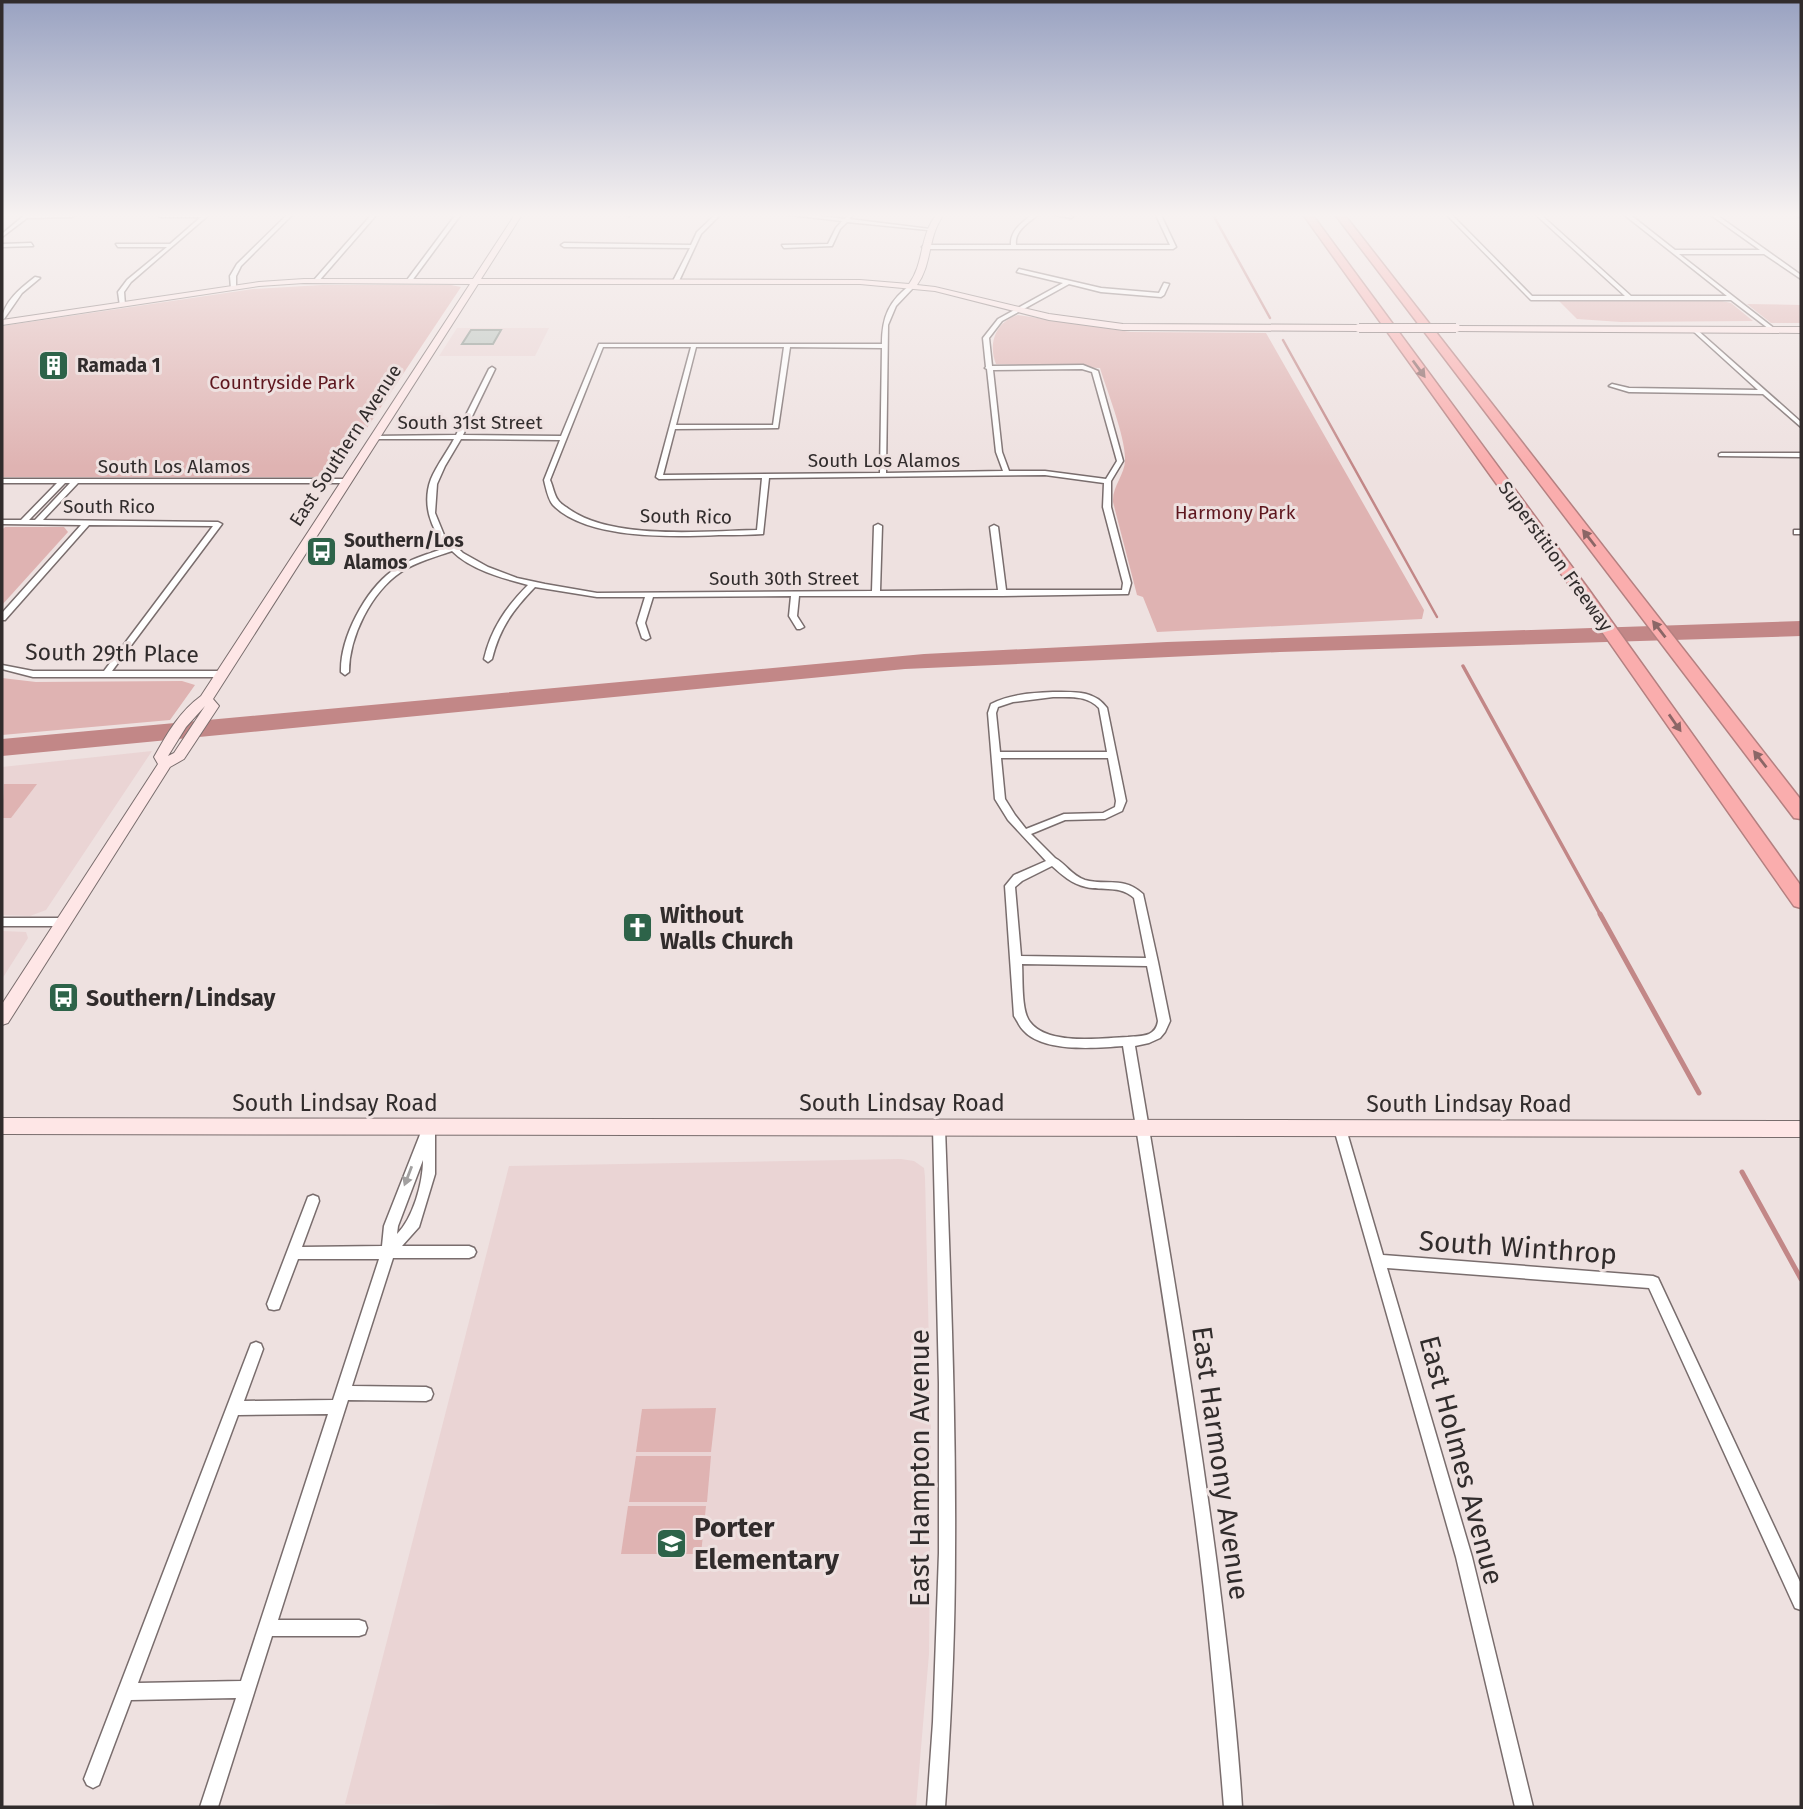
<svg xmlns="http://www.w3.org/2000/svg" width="1803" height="1809" font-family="'Fira Sans',sans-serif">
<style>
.built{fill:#ead4d4}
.green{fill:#dfb3b2}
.water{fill:#c28787}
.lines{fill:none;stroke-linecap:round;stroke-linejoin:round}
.stream-far2{stroke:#c28787;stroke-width:2.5}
.stream-far1{stroke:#c28787;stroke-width:3.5}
.stream{stroke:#c28787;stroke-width:5}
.building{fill:#b8c3bd;stroke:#88938c;stroke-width:2}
.street-casing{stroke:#796d6d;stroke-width:3}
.secondary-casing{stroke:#796d6d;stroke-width:2}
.highway-casing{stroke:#b48080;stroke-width:3}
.street{fill:#fff;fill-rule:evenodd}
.secondary{fill:#fee6e6;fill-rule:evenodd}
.highway{fill:#faadad;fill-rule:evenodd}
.secondary-bridge-casing{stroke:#796d6d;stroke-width:10;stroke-linecap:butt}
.secondary-bridge{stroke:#fee6e6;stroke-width:8}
.oneway{fill:#8b6666}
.oneway2{fill:#a2a0a0}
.labels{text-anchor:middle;stroke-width:6;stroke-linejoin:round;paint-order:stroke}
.far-poi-label{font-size:19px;font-weight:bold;fill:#312c2c;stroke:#eee1e0;text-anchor:start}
.far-park-label{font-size:19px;fill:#5e161e;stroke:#eee1e0}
.far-street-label{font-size:19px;fill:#312c2c;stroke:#eee1e0}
.street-label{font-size:23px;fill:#312c2c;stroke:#eee1e0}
.poi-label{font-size:23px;font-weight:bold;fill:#312c2c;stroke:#eee1e0;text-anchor:start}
.near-street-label{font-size:28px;fill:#312c2c;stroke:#eee1e0}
.near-poi-label{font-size:28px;font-weight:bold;fill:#312c2c;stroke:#eee1e0;text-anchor:start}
</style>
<rect width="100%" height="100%" fill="#eee1e0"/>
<g class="built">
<polygon points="457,328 549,328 535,356 439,356"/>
<polygon points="152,751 46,910 30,916 2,915 2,767"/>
<polygon points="2,931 26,932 28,938 2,979"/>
<polygon points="901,1159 914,1161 924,1168 925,1177 931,1432 929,1654 916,1807 460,1807 433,1804 345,1804 509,1166"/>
</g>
<g class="green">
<polygon points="322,285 451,285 461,287 337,473 318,477 2,477 2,326 253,289"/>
<polygon points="1559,301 1722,301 1731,303 1753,321 1621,322 1577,319"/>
<polygon points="1747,304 1801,305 1801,323 1771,323"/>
<path d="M1018,315L1131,332L1266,333L1424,610L1422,619L1157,632L1143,597L1137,595L1113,502C1112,486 1125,475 1125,460C1126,438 1107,391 1100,368L996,364C988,344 995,322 1018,315Z"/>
<polygon points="5,527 64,527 68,532 2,605 2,530"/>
<polygon points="2,678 36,682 182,681 195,685 170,720 2,735"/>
<polygon points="4,784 37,784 11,818 2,818"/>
<polygon points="716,1408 711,1452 636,1452 642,1409"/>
<polygon points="636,1456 711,1456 707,1502 629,1502"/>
<polygon points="628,1506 706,1506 701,1554 621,1554"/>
</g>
<polygon class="water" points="1801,621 1801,636 1280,652 905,669 2,756 2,739 924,654 1167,642"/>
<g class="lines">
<g class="stream-far2">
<polyline points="1212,213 1270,318"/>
<polyline points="1283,340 1437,617"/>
</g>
<polyline class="stream-far1" points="1463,666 1601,916"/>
<g class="stream">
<polyline points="1600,914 1699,1093"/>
<polyline points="1742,1172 1801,1279"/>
</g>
</g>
<polygon class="building" points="471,330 501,330 493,344 462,344"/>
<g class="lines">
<defs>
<g id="street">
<polygon points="27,213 33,213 31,215 72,215 74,216 72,217 27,218 2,237 2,234"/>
<polygon points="206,213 211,213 131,282 124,292 125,305 120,306 118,292 127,280 167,247 118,247 116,244 170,244 201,217 160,217 158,215"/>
<polygon points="289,213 294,213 241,266 236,276 236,288 231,289 230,276 237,264"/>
<polygon points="373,213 378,213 318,282 314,282 314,280"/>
<polygon points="457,213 462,213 411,282 407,282 407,280"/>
<polygon points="627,213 632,213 629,216 627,215"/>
<polygon points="717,213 722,213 701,234 679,281 676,283 673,281 690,248 564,247 561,245 564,243 691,245 697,232"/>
<polygon points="774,213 794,213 845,219 850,213 855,213 849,219 930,229 928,230 847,222 840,229 832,246 784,248 782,245 828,244 836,228 842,221"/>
<path d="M1034,213H1040C1029,223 1014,230 1016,245H1170L1155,213H1160L1176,247L1173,249H925L922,247L925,245H1011C1010,230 1023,222 1034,213Z"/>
<polygon points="1045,213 1058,213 1073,217 1071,218"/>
<polygon points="1445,213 1450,213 1532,296 1625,296 1534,213 1539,213 1631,296 1727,296 1622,213 1628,213 1675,250 1760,250 1708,213 1714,213 1801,275 1801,279 1764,254 1679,254 1775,329 1775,331 1773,332 1731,300 1531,300"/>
<polygon points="1794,213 1800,213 1801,218"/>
<polygon points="31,243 33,246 2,247 2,244"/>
<path d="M1019,269L1101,288L1159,293L1164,283L1169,284L1164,295L1161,297L1101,292L1069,284L1002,321L989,338L992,366L1083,365L1098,371L1123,461L1111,481V507L1131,583L1128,594L1002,596H799L797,616L804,627L800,629H797L789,616L791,596L653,597L645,623L650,638L646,640L642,638L637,623L645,597H597L535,587C513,610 500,627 492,659L488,662L484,659C491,629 506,607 528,585C502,578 471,570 452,551C435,557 416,562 401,572C371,592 349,637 349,672L345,675L341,672C340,638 365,591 392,571C408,559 429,554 448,547C430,530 422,503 431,479C437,465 447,452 454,439H375L372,437L373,436L456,435L489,369L492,367L495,369L463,435L561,436L599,344H882C882,317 889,300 912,284L914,287L896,306L888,325L886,473L1003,471L996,452L987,369L985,368L986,367L983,338L998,319L1063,283L1017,272ZM603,347H691L656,477L659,479L762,478L757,530C703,531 610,541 566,507C564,506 559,502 558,500C554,495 553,486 550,480ZM696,347H784L773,425H676ZM790,347L882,348L880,473L663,475L675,429L778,428ZM1082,369L1092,372L1117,461L1106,479L1045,471H1009L1002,452L993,370ZM461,439L560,440L544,480C546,488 548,499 553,505C587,540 674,537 719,535C734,535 749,535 763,534L769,478L1045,475L1104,483L1103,507L1123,583L1122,590H1006L998,527L994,525L990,527L998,590L880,591L882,526L878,524L874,526L872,591L597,593L545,584L517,578L488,567L463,553L444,535L435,513L437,484L445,466Z"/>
<path d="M35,277L40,278L22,293L4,319L2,320C3,302 22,287 35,277Z"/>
<polygon points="1695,328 1801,422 1801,427 1763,394 1629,392 1609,386 1612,384 1629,388 1758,390 1693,331 1693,329"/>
<polygon points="1721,453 1801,453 1801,457 1719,456 1719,454"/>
<path d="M2,479H347L350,481L347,483H78L43,520L218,522L222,524L112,671H223L227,674L223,677H33L2,669V665L33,671H104L213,526L89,525L5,620H2V613L81,525L2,524V520H21L57,483H2ZM65,483H70L35,520H29Z"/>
<rect x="1794" y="530" width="7" height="4"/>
<path d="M1053,692C1074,692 1094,690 1107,708L1126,801L1122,811L1105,819L1065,820L1031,834L1055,858C1065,863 1072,876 1085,880C1108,886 1123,876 1143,894L1158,962L1170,1021L1165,1032L1160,1038L1149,1043L1135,1046C1164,1218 1194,1391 1217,1565C1227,1645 1237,1726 1242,1807H1224C1216,1710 1208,1614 1195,1517C1174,1360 1148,1203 1123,1046C1096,1048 1043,1053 1023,1030C1019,1026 1017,1020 1014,1016L1005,886L1014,875L1046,861L1008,820L995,799L988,713L991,704C1010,694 1032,693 1053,692ZM1053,697C1070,697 1087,695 1099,708L1107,752H1000L996,713L998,707L1013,702ZM1001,758H1108L1116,801L1115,807L1103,813L1064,814L1026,829L1015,815L1005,799ZM1052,866C1062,875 1072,884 1086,887C1103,891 1120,885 1134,898L1146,958L1021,956L1015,887L1022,881ZM1022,964L1147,966L1158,1021C1157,1027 1155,1031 1149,1034C1142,1037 1135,1036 1128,1037C1102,1038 1048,1046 1030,1022C1021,1011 1023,979 1022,964Z"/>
<polygon points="2,918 64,918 69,922 64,926 2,926"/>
<path d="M429,1122L433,1123L435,1127L434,1131L435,1134V1174L419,1227L402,1246H469L474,1248L476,1252L474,1256L469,1258H393L352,1386L426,1387L431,1389L433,1394L431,1399L426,1401L348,1400L278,1620H359L365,1622L367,1628L365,1634L359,1636H272L218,1807H200L236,1698L131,1700L99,1785L93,1788L87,1785L84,1779L251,1344L256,1342L261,1344L263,1349L244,1401L333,1400L379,1259H298L279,1309L274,1310L269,1309L267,1304L308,1197L313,1195L318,1197L319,1201L302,1247L382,1246L384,1226L423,1127L425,1123ZM423,1160C423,1183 413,1218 397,1234L398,1226ZM328,1414L241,1681L138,1683L238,1415Z"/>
<path d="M939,1123L943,1124L945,1128C950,1269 956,1411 955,1552C955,1637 951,1722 945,1807H927L933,1722L939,1553V1383L933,1128L935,1124Z"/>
<polygon points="1340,1124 1344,1125 1346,1129 1383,1255 1653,1276 1658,1278 1801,1584 1801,1610 1795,1608 1649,1288 1387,1268 1472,1557 1533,1807 1515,1807 1456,1557 1334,1129 1336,1125"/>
</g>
<g id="secondary">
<path d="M516,213H523L481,279L860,280L909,284C925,262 919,234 938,213H945C927,235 933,263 917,285L935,287L1049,314L1123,324L1359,325L1363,328L1359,331L1123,330L1049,320L935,291L860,284H478L213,699L219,706L184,759L170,767L8,1023L2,1025V1004L158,764L154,757C167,734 179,712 201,696L470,284L304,283L259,286L2,325V320L259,282L304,279H473ZM205,706L174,753L168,756L186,727Z"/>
<polygon points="1453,326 1801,327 1801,333 1456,331 1452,328"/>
<polygon points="2,1118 1801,1121 1801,1137 2,1134"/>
</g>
<g id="highway">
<polygon points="1302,213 1311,213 1589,590 1801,886 1801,908 1794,906 1577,596"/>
<polygon points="1334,213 1343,213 1801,800 1801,819 1794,818"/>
</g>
</defs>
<use href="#street" class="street-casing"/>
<use href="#secondary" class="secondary-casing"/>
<use href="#highway" class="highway-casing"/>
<use href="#street" class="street"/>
<use href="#secondary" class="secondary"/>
<use href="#highway" class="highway"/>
<defs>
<polyline id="secondary-bridge" points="1359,328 1456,328"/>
</defs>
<use href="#secondary-bridge" class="secondary-bridge-casing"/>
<use href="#secondary-bridge" class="secondary-bridge"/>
</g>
<defs><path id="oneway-solid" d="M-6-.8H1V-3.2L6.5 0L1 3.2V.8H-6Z" transform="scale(1.75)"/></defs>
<g class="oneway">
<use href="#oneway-solid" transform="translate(1419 369) rotate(54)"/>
<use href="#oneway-solid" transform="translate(1589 538) rotate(-128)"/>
<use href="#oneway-solid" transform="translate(1659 629) rotate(-128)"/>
<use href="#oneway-solid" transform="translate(1675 723) rotate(55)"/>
<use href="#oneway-solid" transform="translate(1760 759) rotate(-128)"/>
</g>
<use class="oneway2" href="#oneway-solid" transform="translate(408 1176) rotate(111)"/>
<linearGradient id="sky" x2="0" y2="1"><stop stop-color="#99a2c1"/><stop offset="0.46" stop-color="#f7f2f1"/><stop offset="1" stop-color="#f7f2f1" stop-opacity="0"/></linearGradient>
<rect width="1803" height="467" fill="url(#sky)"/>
<defs>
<symbol id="building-square" viewBox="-11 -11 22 22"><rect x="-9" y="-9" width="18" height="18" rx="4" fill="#2d6349" stroke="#eee1e0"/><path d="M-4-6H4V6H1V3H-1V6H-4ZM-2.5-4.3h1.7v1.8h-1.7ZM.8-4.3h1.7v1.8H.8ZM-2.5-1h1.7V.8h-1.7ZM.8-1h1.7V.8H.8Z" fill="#fff"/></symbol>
<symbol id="bus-square" viewBox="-11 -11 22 22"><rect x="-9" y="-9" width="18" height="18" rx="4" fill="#2d6349" stroke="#eee1e0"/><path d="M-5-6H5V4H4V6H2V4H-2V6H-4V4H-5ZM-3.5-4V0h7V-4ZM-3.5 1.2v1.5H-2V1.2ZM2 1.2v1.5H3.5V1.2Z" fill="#fff"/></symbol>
<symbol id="church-square" viewBox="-11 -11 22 22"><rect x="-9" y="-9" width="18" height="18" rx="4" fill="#2d6349" stroke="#eee1e0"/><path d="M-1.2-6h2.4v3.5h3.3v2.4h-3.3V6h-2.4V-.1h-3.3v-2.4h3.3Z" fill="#fff"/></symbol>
<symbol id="school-square" viewBox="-11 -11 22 22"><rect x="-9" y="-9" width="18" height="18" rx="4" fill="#2d6349" stroke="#eee1e0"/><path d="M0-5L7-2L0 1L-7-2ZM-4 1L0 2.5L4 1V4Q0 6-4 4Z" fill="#fff"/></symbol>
</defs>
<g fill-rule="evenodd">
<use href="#building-square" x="36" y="348" width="35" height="35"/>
<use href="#bus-square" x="304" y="534" width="35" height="35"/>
<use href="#church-square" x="620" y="910" width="35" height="35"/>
<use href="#bus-square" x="46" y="980" width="35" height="35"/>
<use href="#school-square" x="654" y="1526" width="35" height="35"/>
</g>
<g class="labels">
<g class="far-poi-label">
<text x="77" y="372">Ramada 1</text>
<text x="344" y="547">Southern/Los<tspan x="344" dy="22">Alamos</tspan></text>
</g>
<g class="far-park-label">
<text x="282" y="389">Countryside Park</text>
<text x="1235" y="519">Harmony Park</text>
</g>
<g class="far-street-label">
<text x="470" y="429">South 31st Street</text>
<text transform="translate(345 445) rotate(-57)" y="7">East Southern Avenue</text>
<text x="884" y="467">South Los Alamos</text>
<text x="174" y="473">South Los Alamos</text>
<text x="109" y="513">South Rico</text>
<text transform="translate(686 516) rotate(1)" y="7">South Rico</text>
<text transform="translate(1556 556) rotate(54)" y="7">Superstition Freeway</text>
<text x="784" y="585">South 30th Street</text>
</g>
<g class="street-label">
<text transform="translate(112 653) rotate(1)" y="8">South 29th Place</text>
<text x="335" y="1111">South Lindsay Road</text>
<text x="902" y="1111">South Lindsay Road</text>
<text x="1469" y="1112">South Lindsay Road</text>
</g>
<g class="poi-label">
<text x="660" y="923">Without<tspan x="660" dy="26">Walls Church</tspan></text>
<text x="86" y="1006">Southern/Lindsay</text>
</g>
<g class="near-street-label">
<text transform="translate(1518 1247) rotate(4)" y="10">South Winthrop</text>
<text transform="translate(1462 1460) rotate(75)" y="10">East Holmes Avenue</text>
<text transform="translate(1221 1463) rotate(82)" y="10">East Harmony Avenue</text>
<text transform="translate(919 1468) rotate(-90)" y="10">East Hampton Avenue</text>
</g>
<g class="near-poi-label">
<text x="694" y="1537">Porter<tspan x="694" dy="32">Elementary</tspan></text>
</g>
</g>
<rect width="1803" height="1809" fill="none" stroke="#312c2c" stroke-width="7"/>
</svg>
